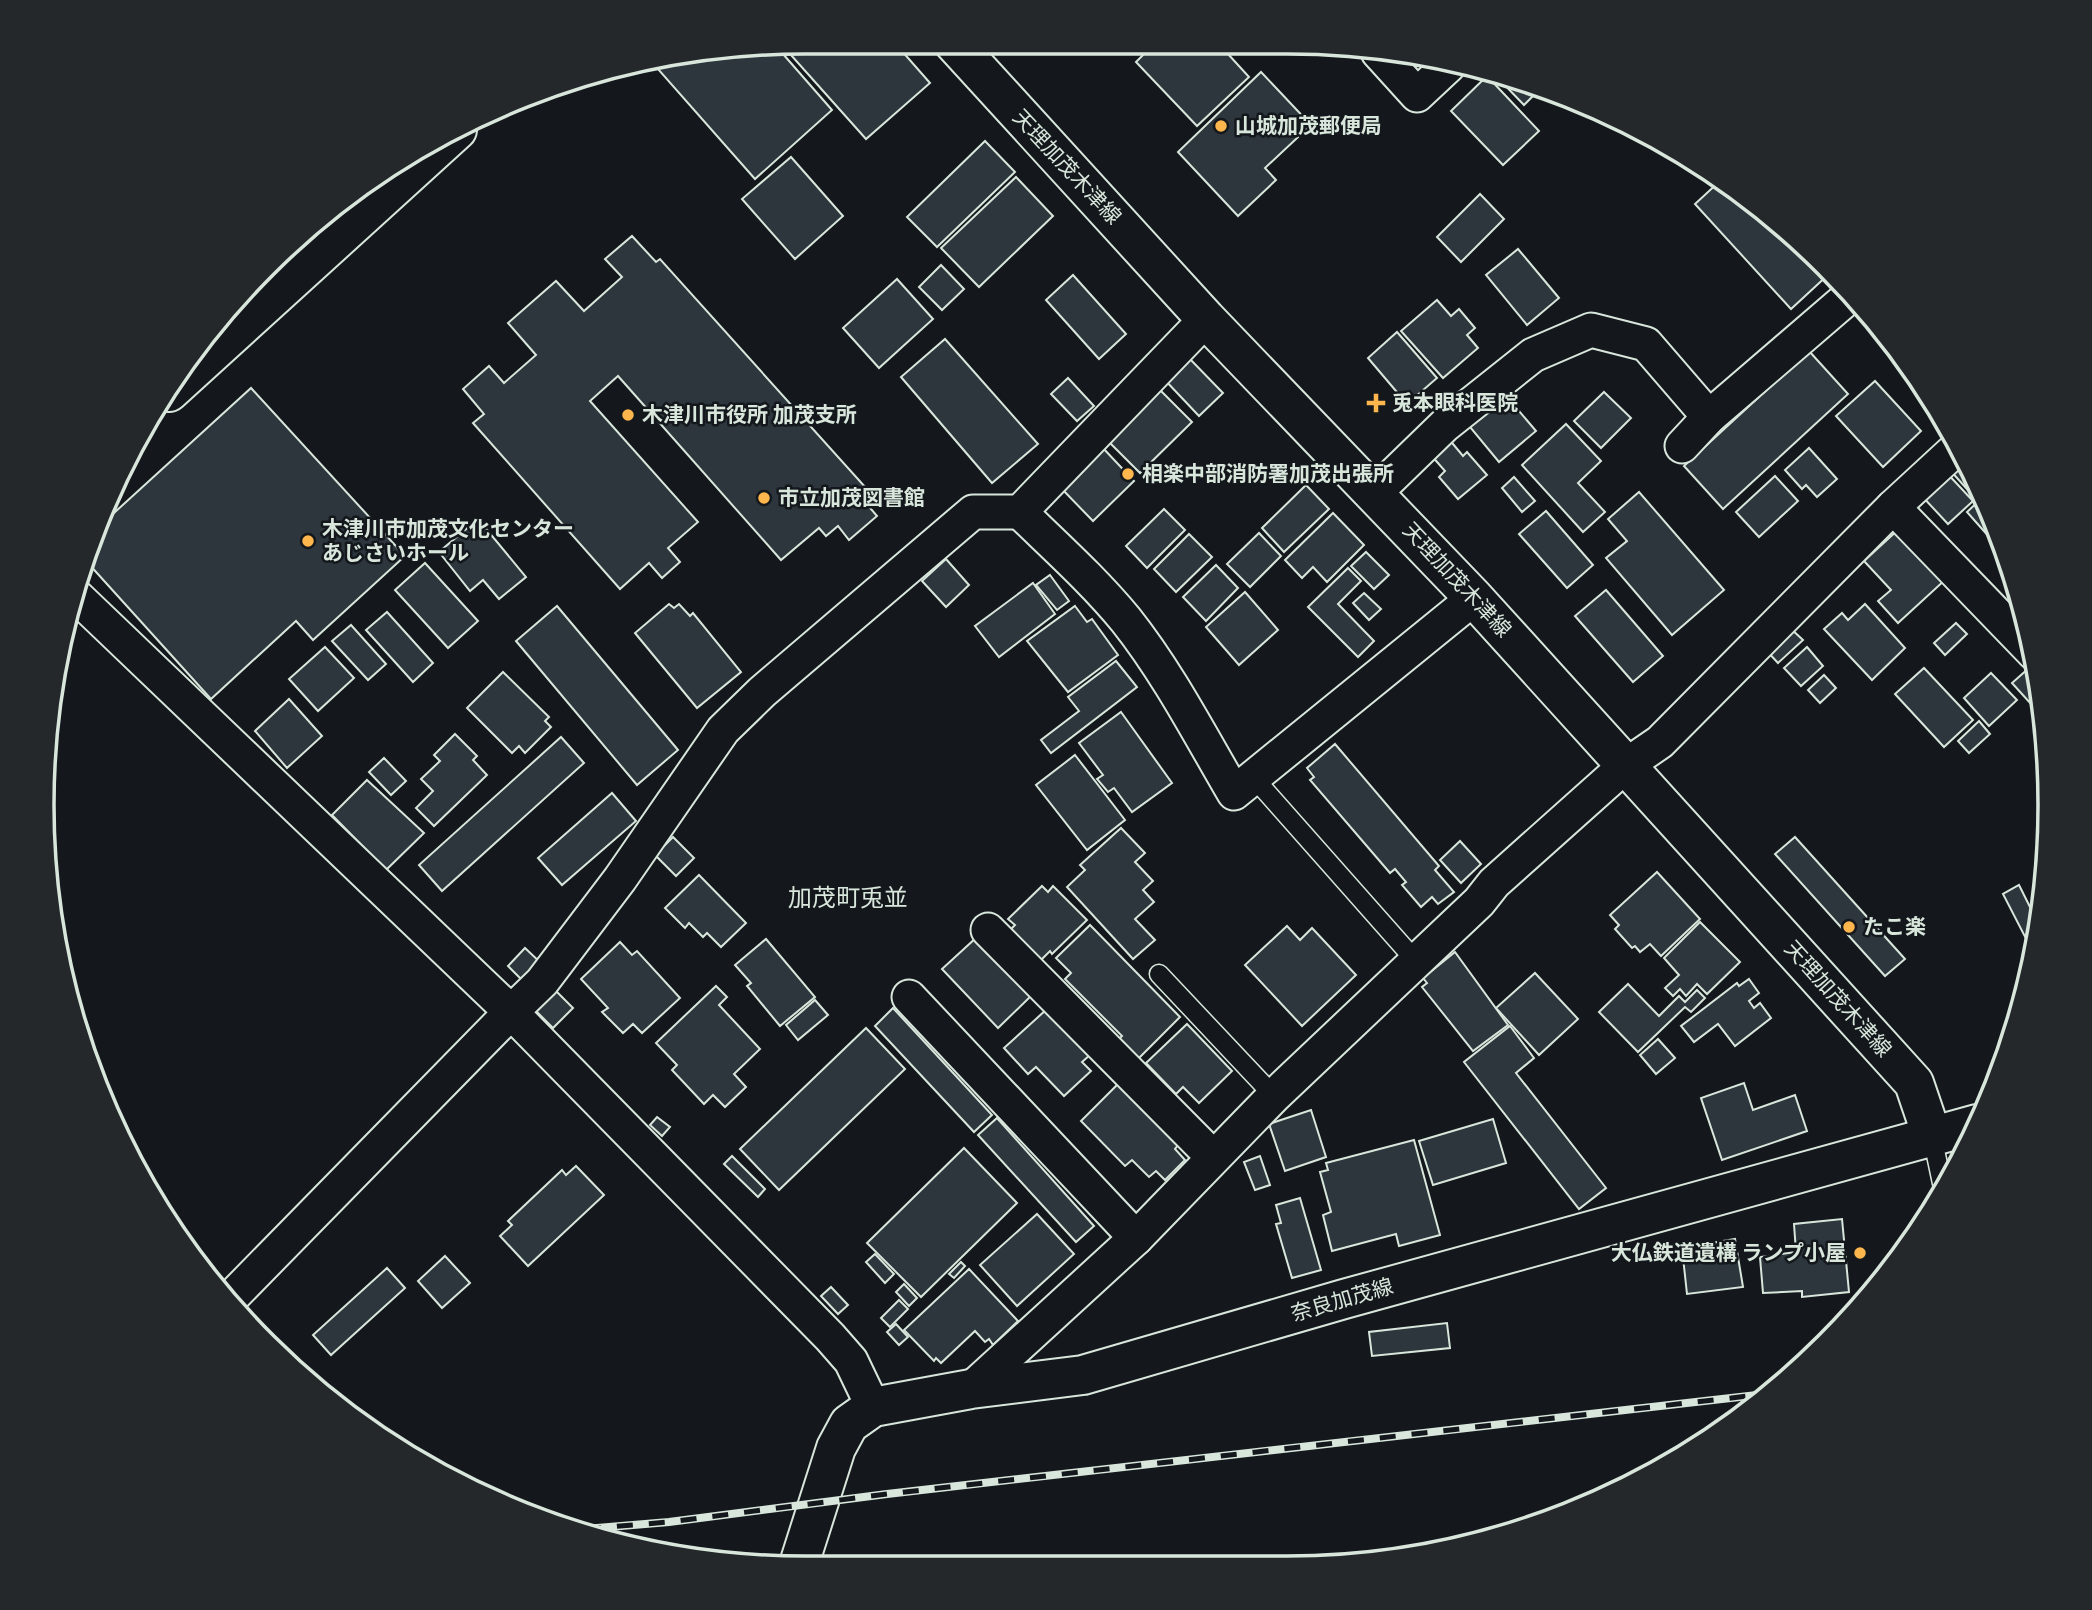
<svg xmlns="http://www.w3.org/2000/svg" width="2092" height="1610" font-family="'Roboto Condensed','Noto Sans JP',sans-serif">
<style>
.building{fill:#2c363c;stroke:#d8e6dc;stroke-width:2}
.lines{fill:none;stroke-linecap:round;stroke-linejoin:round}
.lane-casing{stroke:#d8e6dc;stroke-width:21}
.street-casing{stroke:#d8e6dc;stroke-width:37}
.secondary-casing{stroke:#d8e6dc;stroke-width:42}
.primary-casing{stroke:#d8e6dc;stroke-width:42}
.lane{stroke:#14181c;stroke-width:18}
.street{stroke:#14181c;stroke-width:33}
.secondary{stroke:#14181c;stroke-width:38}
.primary{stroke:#14181c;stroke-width:38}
.rail-casing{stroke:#d8e6dc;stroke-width:8}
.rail{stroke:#14181c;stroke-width:5;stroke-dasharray:16;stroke-linecap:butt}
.poi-dot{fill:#ffb74d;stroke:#14181c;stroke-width:2.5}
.labels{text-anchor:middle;stroke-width:5;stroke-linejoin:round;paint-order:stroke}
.poi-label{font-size:21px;font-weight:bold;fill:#d8e6dc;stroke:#14181c;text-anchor:start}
.street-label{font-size:21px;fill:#d8e6dc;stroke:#14181c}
.quarter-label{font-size:24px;fill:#d8e6dc;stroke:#14181c}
.rim{fill:none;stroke:#d8e6dc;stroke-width:3.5}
</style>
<rect width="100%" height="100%" fill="#14181c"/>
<g class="building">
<polygon points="805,42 894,42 930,83 866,139 782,45"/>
<polygon points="1155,43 1218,43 1249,77 1197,126 1136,62"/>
<polygon points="776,46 832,110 755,179 657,68 667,60"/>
<polygon points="1261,72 1311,125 1265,168 1276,180 1238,216 1178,152"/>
<polygon points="1487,76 1539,131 1503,165 1451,111"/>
<polygon points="1496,76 1531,82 1539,90 1524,105"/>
<polygon points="985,141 1015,172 937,247 907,217"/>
<polygon points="791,157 843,216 795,259 742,199"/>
<polygon points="1016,177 1053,216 979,287 941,248"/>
<polygon points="1721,180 1751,199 1830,273 1791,309 1695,204"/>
<polygon points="1480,194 1504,219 1461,262 1437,237"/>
<polygon points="632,236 656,262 660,259 866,488 859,495 877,516 849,540 838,526 826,536 819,528 781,560 618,376 590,401 698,522 668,548 680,562 662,578 649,563 620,589 473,423 484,414 463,389 489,366 504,383 536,355 508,323 556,281 584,311 622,277 605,259"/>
<polygon points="1518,249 1559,298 1527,325 1486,275"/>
<polygon points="941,265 964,289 942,310 919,287"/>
<polygon points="1073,275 1126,334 1099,359 1046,300"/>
<polygon points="897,279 933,319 879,368 843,328"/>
<polygon points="1437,300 1451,316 1459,309 1475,328 1467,335 1478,348 1443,378 1401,331"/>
<polygon points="1397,332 1437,378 1407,404 1368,358"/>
<polygon points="945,339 1038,444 992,483 901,377"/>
<polygon points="1809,351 1848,394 1723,509 1684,466"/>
<polygon points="1900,353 1922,381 1931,401 1893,360"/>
<polygon points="1187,356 1223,393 1199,416 1163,378"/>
<polygon points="1068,378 1094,406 1077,421 1051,394"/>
<polygon points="1875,381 1921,431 1883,467 1836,416"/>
<polygon points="1157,387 1192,422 1140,473 1105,438"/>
<polygon points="251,388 405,556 313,640 296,621 211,699 87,562 103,523"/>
<polygon points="1502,391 1536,431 1499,462 1465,421"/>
<polygon points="1604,392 1631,418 1601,448 1574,421"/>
<polygon points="1566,424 1601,461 1578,483 1605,512 1583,532 1522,465"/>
<polygon points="1448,438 1463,456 1467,452 1487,475 1458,499 1439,477 1445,471 1430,454"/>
<polygon points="1102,447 1134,481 1093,521 1060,487"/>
<polygon points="1809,448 1837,479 1817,497 1806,485 1802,489 1785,470"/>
<polygon points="1962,457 1981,492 1974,497 1949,469"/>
<polygon points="1945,471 1973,501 1948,524 1920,494"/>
<polygon points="1775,476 1798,501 1759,537 1736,512"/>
<polygon points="1514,477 1535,501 1522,512 1502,488"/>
<polygon points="1306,485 1329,509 1284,552 1262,528"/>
<polygon points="1639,492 1724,590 1672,635 1606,558 1627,541 1608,519"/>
<polygon points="1983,497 1998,532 1991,539 1967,512"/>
<polygon points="1164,509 1185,530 1147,568 1126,546"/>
<polygon points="1546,511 1593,565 1567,588 1519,534"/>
<polygon points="1333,513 1364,545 1327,582 1313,567 1302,578 1285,560"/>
<polygon points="478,519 526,577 499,599 483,580 470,591 439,552"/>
<polygon points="1900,528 1946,579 1898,623 1878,601 1891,590 1864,561"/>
<polygon points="1259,533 1281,556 1250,587 1227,564"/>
<polygon points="1189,534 1212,557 1176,592 1154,569"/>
<polygon points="1366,552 1389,575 1374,589 1351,566"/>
<polygon points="946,559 969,585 946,607 922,581"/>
<polygon points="425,563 478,621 448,648 395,590"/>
<polygon points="1216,565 1238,588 1206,621 1183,597"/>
<polygon points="1348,568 1361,581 1338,604 1374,641 1358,657 1308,607"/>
<polygon points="1050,575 1069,601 1057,610 1036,585"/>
<polygon points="1033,583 1055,614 999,657 975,626"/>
<polygon points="1606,590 1663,656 1633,682 1575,616"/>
<polygon points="1245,592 1278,630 1239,665 1206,627"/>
<polygon points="1364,593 1381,609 1369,620 1353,603"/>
<polygon points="669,604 674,608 679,604 690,616 693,613 741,672 697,708 635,633"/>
<polygon points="1865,604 1905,648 1872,680 1824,629 1842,613 1848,620"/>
<polygon points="557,606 678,750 637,785 516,641"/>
<polygon points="1075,606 1087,622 1092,619 1118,655 1068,692 1027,641"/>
<polygon points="387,612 433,663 413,682 366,630"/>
<polygon points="1956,623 1967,634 1945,655 1934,643"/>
<polygon points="351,625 386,664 368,680 332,641"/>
<polygon points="1789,627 1803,640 1778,663 1765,649"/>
<polygon points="325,647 354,678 318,711 289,679"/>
<polygon points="1807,647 1823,666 1801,686 1784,668"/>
<polygon points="1116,661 1137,687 1051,753 1041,740 1079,711 1068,697"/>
<polygon points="1924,668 1973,720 1944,747 1895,694"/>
<polygon points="2029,668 2037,677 2041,715 2012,683"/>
<polygon points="503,672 549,717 545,721 551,727 525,753 519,746 512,753 467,708"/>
<polygon points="1991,673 2017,700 1989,726 1964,698"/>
<polygon points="1824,675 1836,688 1820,703 1808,690"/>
<polygon points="289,699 322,736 287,768 255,731"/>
<polygon points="1121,712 1172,783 1132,812 1114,788 1108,792 1097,779 1103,775 1079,743"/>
<polygon points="1979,721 1990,734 1969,753 1958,741"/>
<polygon points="455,734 477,756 473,760 487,775 434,826 416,808 433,791 421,779 440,761 434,755"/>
<polygon points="561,737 584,763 442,891 419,865"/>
<polygon points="1335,744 1439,866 1435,870 1454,892 1438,904 1432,897 1421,907 1402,885 1406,882 1395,869 1390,873 1310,780 1314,777 1307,768"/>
<polygon points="1075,755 1125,820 1087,850 1036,785"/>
<polygon points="384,758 406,781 391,795 369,772"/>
<polygon points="367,780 424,833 386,870 332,815"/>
<polygon points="612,793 636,821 562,885 538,858"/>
<polygon points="1121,828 1145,853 1135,862 1153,881 1143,890 1154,902 1135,919 1155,940 1133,959 1067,887 1085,870 1080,865"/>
<polygon points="673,837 694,858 676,876 655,855"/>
<polygon points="1795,837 1905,959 1885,976 1775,854"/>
<polygon points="1460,841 1481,864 1461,883 1440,860"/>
<polygon points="1657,872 1700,919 1661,956 1650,944 1640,952 1635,946 1632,948 1615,929 1619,925 1610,915"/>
<polygon points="699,875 746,923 721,947 707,933 703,937 689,923 685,928 665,908"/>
<polygon points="2019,885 2038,923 2035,956 2003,894"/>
<polygon points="1042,886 1048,892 1053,886 1087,920 1052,954 1050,951 1041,960 1011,929 1015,925 1008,919"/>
<polygon points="1700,922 1740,962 1707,994 1697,984 1686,996 1680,989 1673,996 1665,988 1679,975 1664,958"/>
<polygon points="1090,925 1180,1017 1137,1060 1118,1040 1122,1036 1065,979 1071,973 1056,958"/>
<polygon points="1287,926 1300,940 1312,928 1356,975 1302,1026 1245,965"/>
<polygon points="977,937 1032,995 998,1028 942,969"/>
<polygon points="766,939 815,997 780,1026 747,986 751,983 735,965"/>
<polygon points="620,942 632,955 637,951 680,998 642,1033 633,1024 623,1033 602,1012 608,1008 581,979"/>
<polygon points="525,948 543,965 525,983 508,966"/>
<polygon points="1455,952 1508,1025 1473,1051 1422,987 1427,983 1423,978"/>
<polygon points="1535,973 1578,1019 1539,1055 1496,1008"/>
<polygon points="1749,979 1759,993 1749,1001 1754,1008 1760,1003 1771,1018 1735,1046 1718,1024 1694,1042 1681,1026 1737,983 1739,986"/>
<polygon points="1628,984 1659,1016 1679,996 1685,1002 1697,990 1705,998 1691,1012 1685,1007 1638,1052 1599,1012"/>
<polygon points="716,986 727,997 719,1005 760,1049 734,1074 746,1087 725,1107 713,1095 704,1104 672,1070 677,1065 656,1043"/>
<polygon points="555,990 573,1008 553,1028 535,1010"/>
<polygon points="815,1000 828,1015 798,1040 786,1025"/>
<polygon points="893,1008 992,1115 974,1132 875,1026"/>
<polygon points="1047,1009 1090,1055 1082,1062 1091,1071 1064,1096 1036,1067 1028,1074 1004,1048"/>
<polygon points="1187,1024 1232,1071 1199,1103 1183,1087 1176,1094 1146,1063"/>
<polygon points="1510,1026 1534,1058 1516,1073 1606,1188 1579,1209 1464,1062"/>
<polygon points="866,1028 905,1069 779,1190 740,1149"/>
<polygon points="1658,1039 1675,1058 1656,1074 1640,1055"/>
<polygon points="1744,1083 1753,1110 1795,1095 1807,1131 1722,1160 1701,1098"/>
<polygon points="1118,1084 1178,1145 1175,1149 1185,1160 1165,1180 1156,1171 1149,1177 1132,1160 1125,1166 1081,1121"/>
<polygon points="1311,1110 1326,1157 1285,1171 1269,1124"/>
<polygon points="657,1117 670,1127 662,1136 650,1125"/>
<polygon points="997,1118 1094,1226 1076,1242 978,1135"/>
<polygon points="1493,1119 1506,1163 1433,1185 1419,1141"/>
<polygon points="1414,1140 1440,1235 1399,1246 1396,1234 1332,1251 1323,1215 1331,1212 1320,1172 1328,1170 1326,1163"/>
<polygon points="964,1148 1017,1203 921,1297 867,1243"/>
<polygon points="732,1156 765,1189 758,1197 724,1164"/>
<polygon points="1260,1156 1270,1185 1255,1190 1244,1162"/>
<polygon points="576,1166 604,1195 528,1266 500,1236 512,1225 508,1221 562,1170 566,1175"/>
<polygon points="1300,1198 1321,1270 1292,1278 1276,1224 1281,1223 1276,1205"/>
<polygon points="1037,1214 1074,1254 1017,1306 980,1265"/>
<polygon points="1842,1219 1849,1292 1802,1297 1802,1291 1763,1293 1760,1257 1796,1252 1794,1224"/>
<polygon points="1735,1239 1743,1287 1687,1294 1682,1248"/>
<polygon points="875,1254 894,1274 885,1283 866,1262"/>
<polygon points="445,1256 470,1283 442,1308 418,1281"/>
<polygon points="961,1262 965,1266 954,1278 949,1274"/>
<polygon points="387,1268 405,1288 331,1355 313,1335"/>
<polygon points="969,1269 1018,1321 993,1345 989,1339 985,1342 975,1331 941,1363 936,1358 934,1361 904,1330"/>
<polygon points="904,1284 917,1298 909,1306 896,1292"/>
<polygon points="831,1287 848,1305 838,1314 821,1296"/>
<polygon points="899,1300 908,1309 890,1327 881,1318"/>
<polygon points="1447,1323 1450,1348 1372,1356 1369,1332"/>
<polygon points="896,1324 908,1337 899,1345 887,1332"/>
</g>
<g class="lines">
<defs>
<g id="lane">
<polyline points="1254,778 1415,960"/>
<polyline points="1159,974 1274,1096"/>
<polyline points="1932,1136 1943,1188"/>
</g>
<g id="street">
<polyline points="1378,52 1417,95 1448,66"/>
<polyline points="1682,446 1709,417 1852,294"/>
<polyline points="1376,492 1445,425 1533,355 1591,330 1646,344 1709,417"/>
<polyline points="1893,507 2034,653"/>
<path d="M1020,512C1056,547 1094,581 1126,620C1168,673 1200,735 1234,793L1474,598"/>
<polyline points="74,594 511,1012 229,1300"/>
<polyline points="988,930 1213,1157"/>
<polyline points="909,997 1136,1238"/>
<polyline points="971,1389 1136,1238 1274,1096 1479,902 1494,883 1625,766 1660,742 1893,507 1957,448"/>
<polyline points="873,1407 851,1361 830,1337 511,1012 542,982 620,879 723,730 762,692 973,512 1020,512 1206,319"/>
</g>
<polyline id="secondary" points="169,392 457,130"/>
<g id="primary">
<polyline points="953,42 1206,319 1474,598 1914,1083 1932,1136"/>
<polyline points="800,1561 836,1448 849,1424 873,1407 971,1389 1083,1375 1344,1299 1977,1124"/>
</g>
</defs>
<use href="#lane" class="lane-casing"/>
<use href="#street" class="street-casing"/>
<use href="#secondary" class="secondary-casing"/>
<use href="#primary" class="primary-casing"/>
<use href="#lane" class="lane"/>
<use href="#street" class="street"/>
<use href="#secondary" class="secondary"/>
<use href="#primary" class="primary"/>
<defs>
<polyline id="rail" points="585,1529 669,1522 887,1494 1766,1394"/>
</defs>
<use href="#rail" class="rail-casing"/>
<use href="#rail" class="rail"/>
</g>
<g class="poi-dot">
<circle cx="1221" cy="126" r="7"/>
<path d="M1372.5 392.5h7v7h7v7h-7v7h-7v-7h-7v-7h7z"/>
<circle cx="628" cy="415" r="7"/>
<circle cx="1128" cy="474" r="7"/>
<circle cx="764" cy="498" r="7"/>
<circle cx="308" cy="541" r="7"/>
<circle cx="1849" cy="927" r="7"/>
<circle cx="1860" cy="1253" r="7"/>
</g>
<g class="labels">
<g class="poi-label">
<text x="1235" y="133">山城加茂郵便局</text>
<text x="1392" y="410">兎本眼科医院</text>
<text x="642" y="422">木津川市役所 加茂支所</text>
<text x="1142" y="481">相楽中部消防署加茂出張所</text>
<text x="778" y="505">市立加茂図書館</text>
<text x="322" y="536">木津川市加茂文化センター<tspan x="322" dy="24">あじさいホール</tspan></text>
<text x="1863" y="934">たこ楽</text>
<text x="1846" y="1260" text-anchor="end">大仏鉄道遺構 ランプ小屋</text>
</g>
<g class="street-label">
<text transform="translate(1067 167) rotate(47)" y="7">天理加茂木津線</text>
<text transform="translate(1457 580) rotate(47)" y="7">天理加茂木津線</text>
<text transform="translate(1838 999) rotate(48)" y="7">天理加茂木津線</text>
<text transform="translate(1342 1300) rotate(-16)" y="7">奈良加茂線</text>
</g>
<g class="quarter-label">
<text x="848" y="906">加茂町兎並</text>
</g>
</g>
<path d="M0 0H2092V1610H0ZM805 54H1287A751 751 0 0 1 2038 805V805A751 751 0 0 1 1287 1556H805A751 751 0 0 1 54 805V805A751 751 0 0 1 805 54Z" fill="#24282b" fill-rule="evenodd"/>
<path class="rim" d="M805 54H1287A751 751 0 0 1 2038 805V805A751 751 0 0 1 1287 1556H805A751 751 0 0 1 54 805V805A751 751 0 0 1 805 54Z"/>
</svg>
